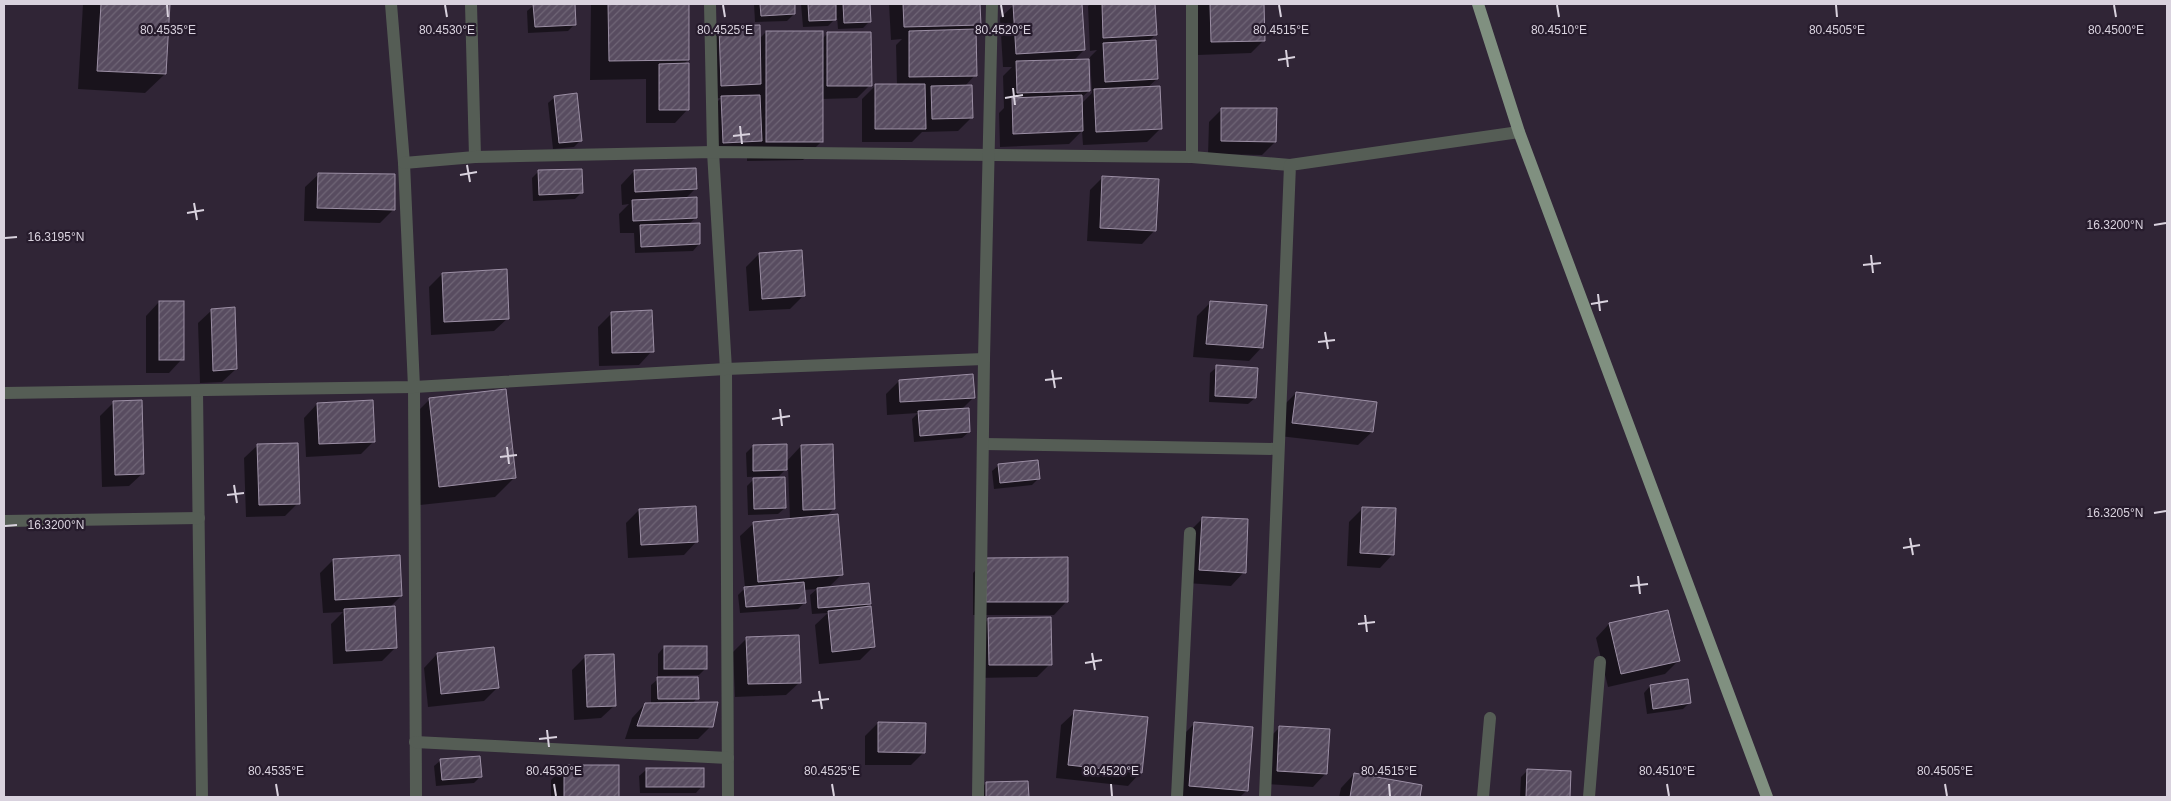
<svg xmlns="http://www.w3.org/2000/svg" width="2171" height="801" font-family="Arial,sans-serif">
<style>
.shadow{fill:#0007}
.building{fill:url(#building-hatch);stroke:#9c8fa5}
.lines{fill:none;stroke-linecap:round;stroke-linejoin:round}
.minor{stroke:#555d55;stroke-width:12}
.major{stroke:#809080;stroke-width:12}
.ticks{fill:none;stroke:#d9d2de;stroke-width:2}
.ticks-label{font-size:12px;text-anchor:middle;fill:#d9d2de;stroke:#261b2c;stroke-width:4.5;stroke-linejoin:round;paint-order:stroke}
</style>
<defs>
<pattern id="building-hatch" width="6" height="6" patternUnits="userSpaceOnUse" patternTransform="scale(1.25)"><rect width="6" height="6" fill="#584c60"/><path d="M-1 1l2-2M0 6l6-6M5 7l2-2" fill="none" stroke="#6f6576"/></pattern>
</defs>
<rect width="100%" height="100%" fill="#302536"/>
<g class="shadow">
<polygon points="83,4 168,4 165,74 145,93 78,89"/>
<polygon points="574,4 575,24 568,31 528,33 527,11 534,5"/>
<polygon points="591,4 687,4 688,60 683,65 688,109 675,123 646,123 646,79 590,80"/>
<polygon points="754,4 793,4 794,14 787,21 755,22"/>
<polygon points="801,4 869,4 869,22 863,28 838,29 837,17 828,26 803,27"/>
<polygon points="889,4 979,4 979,24 974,29 975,75 965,86 971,118 958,131 922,132 912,142 862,142 862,99 875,86 897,86 896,45 902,39 891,40"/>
<polygon points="1081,4 1084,50 1073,61 1089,91 1081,98 1081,104 1092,93 1090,57 1097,50 1090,51 1088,6 1091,4 1154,4 1155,35 1149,41 1157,79 1147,88 1161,128 1147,142 1083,145 1082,131 1069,144 1000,147 999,113 1004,108 1003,76 1012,67 1003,67 1000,18 1014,5"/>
<polygon points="1197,4 1263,4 1264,40 1251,53 1198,55"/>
<polygon points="719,28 759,39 766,32 822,39 827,34 870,85 857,98 822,99 822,141 803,160 747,161 747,154 710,156 708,111 721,98 708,99 706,41"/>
<polygon points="555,97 581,140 574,147 553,149 548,103"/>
<polygon points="1222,109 1275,142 1262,155 1208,154 1209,122"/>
<polygon points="539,171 582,192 575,199 533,201 532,178"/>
<polygon points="634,171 695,189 685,199 696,217 689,224 699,244 693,251 635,253 634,233 620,233 619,214 629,204 622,205 621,185"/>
<polygon points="319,174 393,210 380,223 304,221 305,187"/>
<polygon points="1103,177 1155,230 1142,244 1087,241 1090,190"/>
<polygon points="759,254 804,295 790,309 749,311 746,267"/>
<polygon points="442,274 508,318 494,331 431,335 429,287"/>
<polygon points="159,302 182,359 169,373 146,373 146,316"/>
<polygon points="1210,303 1262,347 1249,361 1193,357 1197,316"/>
<polygon points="212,310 236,369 222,382 200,383 198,323"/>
<polygon points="611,314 652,351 639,365 599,366 598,327"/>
<polygon points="1217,367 1255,398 1248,404 1209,402 1210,373"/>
<polygon points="899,381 974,397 961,410 969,432 962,438 914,442 912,419 918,413 887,415 886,394"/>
<polygon points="1296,393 1372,432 1358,445 1279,436 1283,406"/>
<polygon points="430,399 514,478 495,497 420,505 411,418"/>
<polygon points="114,402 143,473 129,486 102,487 100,416"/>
<polygon points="317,404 374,441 361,454 306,457 304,418"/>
<polygon points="258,445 298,503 285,516 246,517 244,458"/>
<polygon points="753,446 786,462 801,446 834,508 826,517 841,575 828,588 869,603 865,608 874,646 860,660 819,664 815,625 828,613 812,614 810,595 817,589 804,590 805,602 798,609 740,613 738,595 745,588 740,536 754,523 790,520 788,467 779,476 747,477 746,453"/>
<polygon points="999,465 1039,478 1032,485 994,489 992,471"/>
<polygon points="753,480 785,508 778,514 748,515 747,486"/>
<polygon points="1363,508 1393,554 1380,568 1347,566 1349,522"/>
<polygon points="639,510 697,541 684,555 628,558 626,523"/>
<polygon points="1202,519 1244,572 1231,586 1186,583 1189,532"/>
<polygon points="986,559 1067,601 1054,615 973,615 973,573"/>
<polygon points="333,560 401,596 389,608 396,647 382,661 333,664 331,624 343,612 323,613 320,573"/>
<polygon points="989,619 1050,664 1037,677 976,678 975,632"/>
<polygon points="1609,624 1678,661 1665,674 1608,687 1596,638"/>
<polygon points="747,638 800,682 786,695 735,697 733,652"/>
<polygon points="664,647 705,669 699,675 658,676 658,654"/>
<polygon points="437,654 497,688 484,701 428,707 424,668"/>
<polygon points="586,656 615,705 601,718 574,720 572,670"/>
<polygon points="658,679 697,698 692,704 711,726 698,739 625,739 632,718 645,704 651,704 651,685"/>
<polygon points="1650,686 1690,702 1683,709 1647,714 1644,693"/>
<polygon points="1075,712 1141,772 1128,786 1056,778 1061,725"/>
<polygon points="878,723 924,752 911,765 865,765 865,736"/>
<polygon points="1194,724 1247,790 1240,797 1176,797 1181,737"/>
<polygon points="1280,727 1326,773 1313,787 1264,784 1266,741"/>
<polygon points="441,760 481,776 474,783 436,786 434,766"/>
<polygon points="618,766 618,797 551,797 551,780 564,767"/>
<polygon points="646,770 702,786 696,793 640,793 639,776"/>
<polygon points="1527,771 1570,772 1569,797 1520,797 1521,777"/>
<polygon points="1354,774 1421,786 1419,797 1339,797 1341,788"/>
<polygon points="986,783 1027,783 1027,797 973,797"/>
</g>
<g class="building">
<polygon points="101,4 170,4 166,74 97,71"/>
<polygon points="533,4 575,4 576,25 535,27"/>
<polygon points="608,4 689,4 689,60 609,61"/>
<polygon points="760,4 795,4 795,14 761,16"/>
<polygon points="808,4 836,4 836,20 809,21"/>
<polygon points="843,4 870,4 871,22 844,23"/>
<polygon points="903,4 980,4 981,25 904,27"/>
<polygon points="1013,4 1082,4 1085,50 1016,54"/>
<polygon points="1102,4 1155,4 1157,35 1103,38"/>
<polygon points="1210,4 1264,4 1265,41 1211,42"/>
<polygon points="760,25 761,84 721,86 719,26"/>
<polygon points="976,29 977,76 909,77 909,31"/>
<rect x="766" y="31" width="57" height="111"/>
<polygon points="827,32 871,32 872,86 827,86"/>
<polygon points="1156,40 1158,79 1105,82 1103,43"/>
<polygon points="1089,59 1090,91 1017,93 1016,61"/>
<polygon points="689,63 689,110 659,110 659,64"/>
<polygon points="875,84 925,84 926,129 875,129"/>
<polygon points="972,85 973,118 932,119 931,86"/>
<polygon points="1160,86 1162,129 1096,132 1094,89"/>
<polygon points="577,93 582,141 559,143 554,96"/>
<polygon points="760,95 762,141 723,143 721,96"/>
<polygon points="1082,95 1083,131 1013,134 1012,98"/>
<polygon points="1221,108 1277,108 1276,142 1221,141"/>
<polygon points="696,168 697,189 635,192 634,170"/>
<polygon points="582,169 583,193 539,195 538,170"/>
<polygon points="318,173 395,174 395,210 317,208"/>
<polygon points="1102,176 1159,179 1156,231 1100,228"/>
<polygon points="697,197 697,218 633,221 632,200"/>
<polygon points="700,223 700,244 641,247 640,225"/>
<polygon points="802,250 805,296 762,299 759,253"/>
<polygon points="507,269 509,319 444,322 442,273"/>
<rect x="159" y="301" width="25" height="59"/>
<polygon points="1210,301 1267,305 1263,348 1206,344"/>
<polygon points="235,307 237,369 213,371 211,309"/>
<polygon points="652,310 654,352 612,353 611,312"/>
<polygon points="1216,365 1258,368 1256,398 1215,396"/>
<polygon points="973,374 975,398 900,402 899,380"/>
<polygon points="506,389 516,478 439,487 429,398"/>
<polygon points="1296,392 1377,402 1373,432 1292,423"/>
<polygon points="142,400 144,474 115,475 113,401"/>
<polygon points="373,400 375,442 319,444 317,403"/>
<polygon points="969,408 970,432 920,436 918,411"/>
<polygon points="298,443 300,504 259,505 257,444"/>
<polygon points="787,444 787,470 753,471 753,445"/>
<polygon points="833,444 835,509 803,510 801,445"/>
<polygon points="1038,460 1040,479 1000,483 998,464"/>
<polygon points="785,477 786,508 754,509 753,478"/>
<polygon points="696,506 698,542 641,545 639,509"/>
<polygon points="1362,507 1396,508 1394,555 1360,553"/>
<polygon points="838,514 843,575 758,582 753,522"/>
<polygon points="1202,517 1248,519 1246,573 1199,570"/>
<polygon points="400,555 402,596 335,600 333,559"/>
<polygon points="1068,557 1068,602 986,602 985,558"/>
<polygon points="804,582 806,603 746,607 744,587"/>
<polygon points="869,583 871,604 818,608 817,588"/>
<polygon points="395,606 397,648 346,651 344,609"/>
<polygon points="871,606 875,647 832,652 828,611"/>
<polygon points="1668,610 1680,661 1621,674 1609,623"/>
<polygon points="1051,617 1052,665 989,665 988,618"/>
<polygon points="799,635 801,683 748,684 746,637"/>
<rect x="664" y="646" width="43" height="23"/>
<polygon points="494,647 499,688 441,694 437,653"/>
<polygon points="614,654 616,706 587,707 585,655"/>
<polygon points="657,677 698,677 699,699 658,699"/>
<polygon points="1688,679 1691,703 1653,709 1650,685"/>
<polygon points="718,702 713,727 637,726 645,703"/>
<polygon points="1074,710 1148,717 1142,773 1068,765"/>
<polygon points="878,722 926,723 925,753 878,752"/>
<polygon points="1194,722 1253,727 1248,791 1189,786"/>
<polygon points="1279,726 1330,729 1327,774 1277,771"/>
<polygon points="480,756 482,777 442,780 440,759"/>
<rect x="564" y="765" width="55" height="32"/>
<rect x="646" y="768" width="58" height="19"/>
<polygon points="1527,769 1571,771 1570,797 1526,797"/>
<polygon points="1354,773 1422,785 1420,797 1350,797"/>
<polygon points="1028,781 1029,797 986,797 986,782"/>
</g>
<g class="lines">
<g class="minor">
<polyline points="391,4 404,163 414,387 416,797"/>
<polyline points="471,4 475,157"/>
<polyline points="710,4 713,152 726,369 728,797"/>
<polyline points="1192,4 1192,157"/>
<polyline points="404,163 475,157 713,152 1192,157 1290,165"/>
<polyline points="197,391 202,797"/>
<polyline points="4,393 414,387 726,369 984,359"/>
<polyline points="983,444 1278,449"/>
<polyline points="4,521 199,518"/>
<polyline points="415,742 728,758"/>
<polyline points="978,797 984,359 992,4"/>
<polyline points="1177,797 1190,533"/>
<polyline points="1265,797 1290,165 1519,132"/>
<polyline points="1483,797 1490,718"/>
<polyline points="1589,797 1600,662"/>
</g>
<polyline class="major" points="1478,4 1519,132 1767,797"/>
</g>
<path class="ticks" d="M167,5L168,17M445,5L447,17M723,5L725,17M1001,5L1003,17M1279,5L1281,17M1557,5L1559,17M1836,5L1837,17M2114,5L2116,17M1286,50L1288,67M1278,60L1295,57M1013,88L1015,105M1005,98L1023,95M740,126L742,144M733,136L750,134M467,165L470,182M460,175L477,172M194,203L197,220M187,213L204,210M2154,225L2166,223M5,238L17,237M1871,255L1873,273M1863,265L1881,263M1598,294L1600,311M1591,304L1608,301M1325,332L1328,349M1318,342L1335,340M1052,370L1055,388M1045,380L1062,378M780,409L782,426M772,419L790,416M507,447L509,464M500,457L517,455M234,485L237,503M227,495L244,493M2154,513L2166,511M5,526L17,525M1910,538L1913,555M1903,548L1920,545M1638,576L1640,594M1630,586L1648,584M1365,615L1367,632M1358,624L1375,622M1092,653L1095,670M1085,663L1102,660M819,691L822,709M812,701L829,699M547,730L549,747M539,739L557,737M276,784L278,796M554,784L556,796M832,784L834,796M1111,784L1112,796M1389,784L1390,796M1667,784L1669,796M1945,784L1947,796"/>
<g class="ticks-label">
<text x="168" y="34">80.4535°E</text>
<text x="447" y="34">80.4530°E</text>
<text x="725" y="34">80.4525°E</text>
<text x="1003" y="34">80.4520°E</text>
<text x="1281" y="34">80.4515°E</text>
<text x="1559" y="34">80.4510°E</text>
<text x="1837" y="34">80.4505°E</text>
<text x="2116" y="34">80.4500°E</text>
<text x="2115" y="229">16.3200°N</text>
<text x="56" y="241">16.3195°N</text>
<text x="2115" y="517">16.3205°N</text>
<text x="56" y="529">16.3200°N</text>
<text x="276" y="775">80.4535°E</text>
<text x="554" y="775">80.4530°E</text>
<text x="832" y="775">80.4525°E</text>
<text x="1111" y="775">80.4520°E</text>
<text x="1389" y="775">80.4515°E</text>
<text x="1667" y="775">80.4510°E</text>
<text x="1945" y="775">80.4505°E</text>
</g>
<rect width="2171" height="801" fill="none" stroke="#d9d2de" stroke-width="10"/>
</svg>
